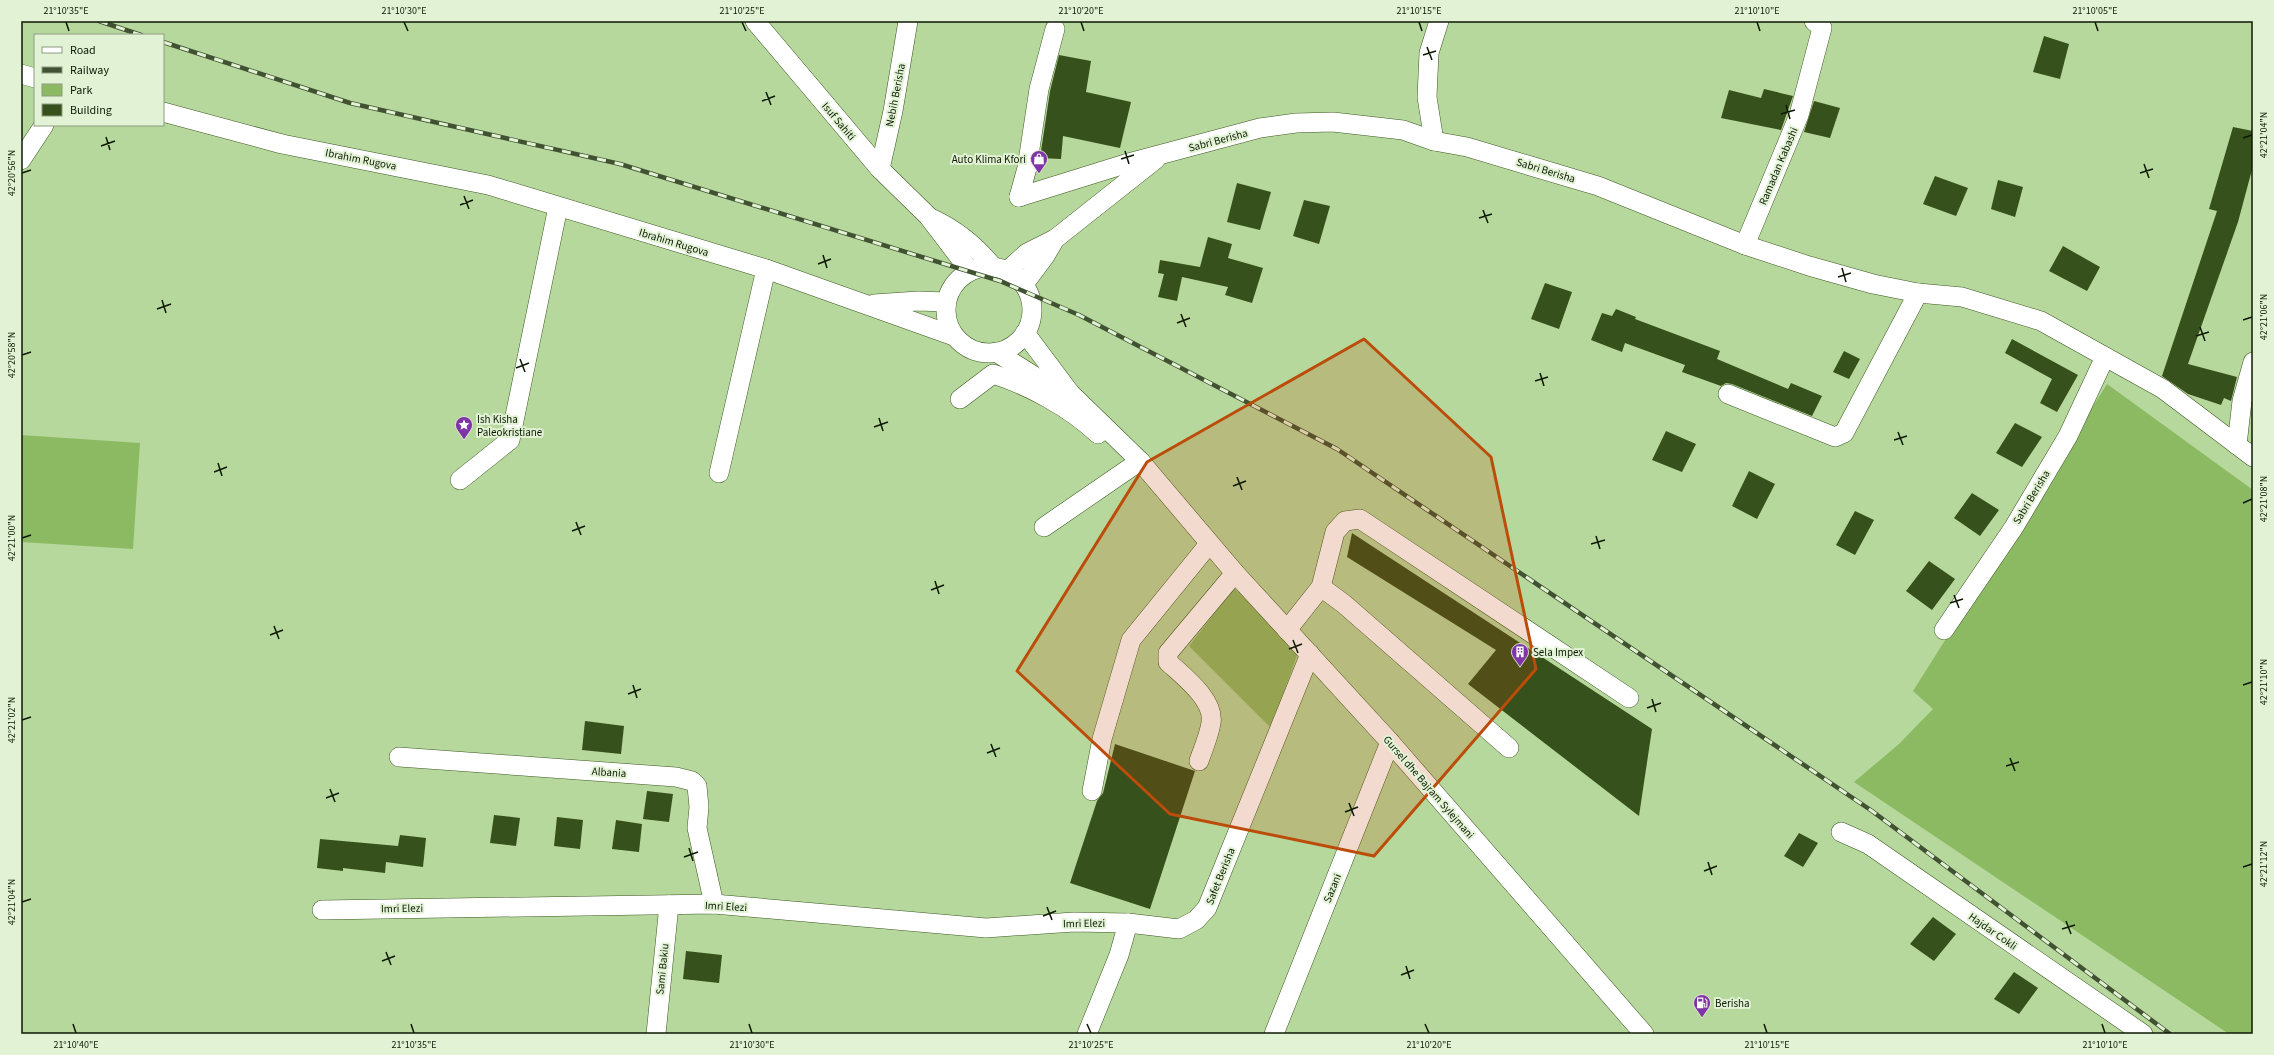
<svg xmlns="http://www.w3.org/2000/svg" width="2274" height="1055" font-family="'Source Sans 3',sans-serif">
<style>
.green{fill:#8cba63}
.building{fill:#36511b}
.lines{fill:none;stroke-linecap:round;stroke-linejoin:round}
.minor-casing{stroke:#3c5822;stroke-width:20}
.minor{stroke:#fff;stroke-width:19}
.rail-casing{stroke:#415232;stroke-width:4.5}
.rail{stroke:#e2f3d5;stroke-width:3;stroke-dasharray:9;stroke-linecap:butt}
.marked{fill:#bc4c0a;fill-opacity:0.2;stroke:#bc4c0a;stroke-width:3;stroke-linejoin:round}
.ticks{fill:none;stroke:#0e1904;stroke-width:1.5}
.labels{text-anchor:middle;stroke-width:4;stroke-linejoin:round;paint-order:stroke}
.street-label{font-size:11px;fill:#0e1904;stroke:#e2f3d5}
.poi-label{font-size:11px;fill:#0e1904;stroke:#e2f3d5;text-anchor:start}
.neatline{fill:none;stroke:#0e1904;stroke-width:1.5}
.ticks-label{font-size:10px;text-anchor:middle;fill:#0e1904}
</style>
<rect width="100%" height="100%" fill="#b7d89c"/>
<g class="green">
<polygon points="2107,384 2253,490 2253,1034 2229,1034 1854,782 1899,744 1933,709 1913,691"/>
<polygon points="21,435 140,443 133,549 21,542"/>
<polygon points="1234,588 1299,650 1271,728 1189,646"/>
</g>
<g class="building">
<polygon points="2044,36 2069,44 2060,79 2033,72"/>
<polygon points="1059,55 1091,61 1086,92 1131,102 1120,148 1063,136 1061,159 1040,158 1050,91"/>
<polygon points="1764,89 1793,96 1781,130 1721,118 1729,90 1761,98"/>
<polygon points="1814,101 1840,108 1830,138 1804,132"/>
<polygon points="2233,127 2253,131 2253,166 2238,222 2188,364 2237,377 2231,401 2224,398 2221,405 2188,394 2162,376 2217,211 2209,209"/>
<polygon points="1935,176 1968,188 1956,216 1923,204"/>
<polygon points="1998,180 2023,187 2015,217 1991,209"/>
<polygon points="1237,183 1271,192 1260,230 1227,222"/>
<polygon points="1304,200 1330,206 1319,244 1293,236"/>
<polygon points="1208,237 1232,244 1228,258 1263,268 1252,303 1225,295 1228,287 1182,277 1177,301 1158,297 1164,274 1158,273 1160,260 1200,267"/>
<polygon points="2063,246 2100,267 2087,291 2049,271"/>
<polygon points="1545,283 1572,292 1559,329 1531,319"/>
<polygon points="1616,309 1636,317 1635,319 1720,351 1717,359 1788,389 1791,383 1822,396 1812,416 1732,384 1726,383 1721,386 1682,372 1685,365 1625,343 1622,352 1591,340 1602,313 1612,316"/>
<polygon points="2012,339 2078,375 2057,412 2040,403 2052,379 2005,353"/>
<polygon points="1844,351 1860,359 1849,379 1833,372"/>
<polygon points="2015,423 2042,437 2022,467 1996,453"/>
<polygon points="1666,431 1696,444 1682,472 1652,460"/>
<polygon points="1749,471 1775,484 1757,519 1732,506"/>
<polygon points="1972,493 1999,510 1980,536 1954,518"/>
<polygon points="1855,511 1874,520 1855,555 1836,545"/>
<polygon points="1352,533 1652,729 1639,816 1468,684 1496,650 1347,557"/>
<polygon points="1929,561 1955,579 1932,610 1906,591"/>
<polygon points="585,721 624,726 621,754 582,750"/>
<polygon points="1115,744 1195,771 1150,909 1070,883 1097,801 1103,793"/>
<polygon points="647,791 673,794 669,822 643,819"/>
<polygon points="494,815 520,818 516,846 490,843"/>
<polygon points="557,817 583,820 580,849 554,846"/>
<polygon points="616,820 642,824 639,852 612,849"/>
<polygon points="1799,833 1818,843 1803,867 1784,856"/>
<polygon points="400,835 426,838 423,867 386,862 385,873 343,868 343,871 317,868 320,839 398,846"/>
<polygon points="1933,917 1956,934 1934,961 1910,944"/>
<polygon points="686,951 722,955 719,983 683,979"/>
<polygon points="2014,972 2038,988 2019,1014 1994,999"/>
</g>
<g class="lines">
<defs>
<g id="minor">
<polyline points="755,21 880,169 928,216 970,271"/>
<polyline points="21,74 35,78"/>
<polyline points="163,112 282,144 488,185 766,269 954,336"/>
<polyline points="1434,141 1427,97 1429,53 1439,21"/>
<polyline points="21,160 44,125"/>
<polyline points="880,169 893,111 908,21"/>
<polyline points="1019,197 1125,164 1260,128 1296,123 1333,122 1403,130 1434,141 1467,147 1598,186 1745,245 1809,266 1873,284 1918,293 1962,297 2041,321 2163,389 2253,457"/>
<polyline points="1019,197 1027,168 1039,89 1055,29"/>
<path d="M933,219C956,230 977,247 993,267"/>
<polyline points="1745,245 1799,115 1822,28 1814,21"/>
<circle cx="989" cy="310" r="43"/>
<polyline points="1007,271 1027,253 1055,239 1156,159"/>
<polyline points="1024,284 1045,256 1055,239"/>
<polyline points="874,304 918,301 946,302"/>
<polyline points="1025,333 1070,393 1140,461 1235,573 1390,742 1644,1034"/>
<polyline points="996,352 1042,381 1068,392"/>
<polyline points="1728,394 1835,437 1844,433 1918,293"/>
<path d="M960,399L993,374C1030,386 1069,407 1098,434"/>
<polyline points="2237,445 2242,401 2253,362"/>
<polyline points="719,473 766,269"/>
<polyline points="460,480 510,440 558,207"/>
<polyline points="1044,527 1140,461"/>
<polyline points="1321,587 1344,604 1509,748"/>
<polyline points="1287,630 1321,587 1335,532 1345,521 1360,519 1629,698"/>
<polyline points="1944,630 2014,527 2068,436 2105,357"/>
<polyline points="399,757 676,777 692,781 697,786 699,807 697,828 714,904"/>
<path d="M1199,761C1203,749 1209,736 1211,723C1215,700 1183,676 1168,662V653L1235,573"/>
<polyline points="1092,791 1102,739 1131,640 1209,544"/>
<polyline points="1841,832 1868,844 2143,1034"/>
<polyline points="322,910 714,904 986,928 1074,922 1128,923"/>
<polyline points="656,1034 669,905"/>
<polyline points="1087,1034 1119,955 1128,923 1179,929 1196,920 1207,908 1310,654"/>
<polyline points="1274,1034 1390,742"/>
</g>
</defs>
<use href="#minor" class="minor-casing"/>
<use href="#minor" class="minor"/>
<defs>
<g id="rail">
<polyline points="99,21 141,35"/>
<polyline points="163,42 350,103 620,164 1000,281 1079,315 1337,449 1872,811 2170,1034"/>
</g>
</defs>
<use href="#rail" class="rail-casing"/>
<use href="#rail" class="rail"/>
</g>
<path class="marked" d="M1364,339L1491,457L1536,669L1374,856L1170,814L1017,671L1147,462Z"/>
<path class="ticks" d="M66,22L69,31M404,22L408,31M742,22L746,31M1081,22L1084,31M1419,22L1422,31M1757,22L1760,31M2095,22L2098,31M1427,47L1432,60M1423,55L1436,51M766,92L771,105M762,101L775,96M1786,105L1790,119M1781,114L1795,110M106,137L110,150M2243,138L2252,135M101,146L115,141M1125,151L1129,164M1121,159L1134,155M2144,164L2149,178M22,173L31,170M2140,173L2153,169M464,196L469,209M460,205L473,200M1483,210L1488,223M1479,218L1492,214M823,255L827,268M818,264L831,259M1842,268L1846,282M1838,277L1851,273M162,300L166,313M157,309L171,304M1181,314L1186,327M2243,320L2252,317M1177,323L1190,318M2200,327L2205,341M2196,336L2209,332M22,355L31,352M520,359L525,372M516,368L529,363M1540,373L1544,386M1535,381L1548,377M879,418L883,431M874,427L888,422M1898,432L1903,445M1894,440L1907,436M218,463L222,476M214,472L227,467M1237,477L1242,490M1233,486L1246,481M2243,503L2252,499M576,522L581,535M572,531L585,526M1596,536L1600,549M22,538L31,535M1591,544L1605,540M935,581L939,594M931,590L944,585M1954,595L1959,608M1950,603L1963,599M274,626L279,639M270,635L283,630M1293,640L1298,653M1289,649L1302,644M633,685L637,698M2243,685L2252,682M628,694L641,689M1652,699L1656,712M1647,708L1661,703M22,720L31,717M991,744L996,757M987,753L1000,748M2010,758L2015,771M2006,766L2019,762M330,789L335,802M326,798L339,793M1349,803L1354,816M1345,812L1358,807M689,848L693,861M684,857L698,852M1708,862L1712,875M2243,867L2252,864M1704,871L1717,866M22,902L31,899M1047,907L1052,920M1043,916L1056,911M2066,921L2071,934M2062,929L2075,925M386,952L391,965M382,961L395,956M1406,966L1410,979M1401,975L1414,970M73,1024L76,1033M411,1024L414,1033M749,1024L752,1033M1087,1024L1091,1033M1425,1024L1429,1033M1764,1024L1767,1033M2102,1024L2105,1033"/>
<defs>
<symbol id="shop-pin" viewBox="-11 -11 22 30"><path d="M0 17L-7.5 6A9.5 9.5 0 1 1 7.5 6Z" fill="#7f35a7" stroke="#e2f3d5"/><path d="M-5-2.5h2.3a2.7 3.5 0 0 1 5.4 0H5L5.5 6h-11ZM-1.5-2.5h3a1.5 2.3 0 0 0-3 0Z" fill="#fff"/></symbol>
<symbol id="sight-pin" viewBox="-11 -11 22 30"><path d="M0 17L-7.5 6A9.5 9.5 0 1 1 7.5 6Z" fill="#7f35a7" stroke="#e2f3d5"/><path d="M0-6L1.8-2.2L6-1.7L2.9 1.2L3.7 5.4L0 3.3L-3.7 5.4L-2.9 1.2L-6-1.7L-1.8-2.2Z" fill="#fff"/></symbol>
<symbol id="building-pin" viewBox="-11 -11 22 30"><path d="M0 17L-7.5 6A9.5 9.5 0 1 1 7.5 6Z" fill="#7f35a7" stroke="#e2f3d5"/><path d="M-4-6H4V6H1V3H-1V6H-4ZM-2.5-4.3h1.7v1.8h-1.7ZM.8-4.3h1.7v1.8H.8ZM-2.5-1h1.7V.8h-1.7ZM.8-1h1.7V.8H.8Z" fill="#fff"/></symbol>
<symbol id="fuel-pin" viewBox="-11 -11 22 30"><path d="M0 17L-7.5 6A9.5 9.5 0 1 1 7.5 6Z" fill="#7f35a7" stroke="#e2f3d5"/><path d="M-5.5-6h7V0h2V4h1.3V-2.5L3-4.5l.8-.8L6-3V5H2.5V1h-1V6h-7ZM-4.2-4.7v3.2H.2V-4.7Z" fill="#fff"/></symbol>
</defs>
<g fill-rule="evenodd">
<use href="#shop-pin" x="1029" y="149" width="20" height="27"/>
<use href="#sight-pin" x="454" y="415" width="20" height="27"/>
<use href="#building-pin" x="1510" y="642" width="20" height="27"/>
<use href="#fuel-pin" x="1692" y="993" width="20" height="27"/>
</g>
<g class="labels">
<g class="street-label">
<text transform="translate(895 95) rotate(-79)" y="4">Nebih Berisha</text>
<text transform="translate(839 121) rotate(50)" y="4">Isuf Sahiti</text>
<text transform="translate(1218 140) rotate(-15)" y="4">Sabri Berisha</text>
<text transform="translate(361 159) rotate(11)" y="4">Ibrahim Rugova</text>
<text transform="translate(1778 166) rotate(-67)" y="4">Ramadan Kabashi</text>
<text transform="translate(1546 170) rotate(17)" y="4">Sabri Berisha</text>
<text transform="translate(674 242) rotate(17)" y="4">Ibrahim Rugova</text>
<text transform="translate(2031 497) rotate(-59)" y="4">Sabri Berisha</text>
<text transform="translate(609 772) rotate(4)" y="4">Albania</text>
<text transform="translate(1429 787) rotate(49)" y="4">Gursel dhe Bajram Sylejmani</text>
<text transform="translate(1220 876) rotate(-68)" y="4">Safet Berisha</text>
<text transform="translate(1332 888) rotate(-68)" y="4">Sazani</text>
<text transform="translate(726 906) rotate(3)" y="4">Imri Elezi</text>
<text transform="translate(402 908) rotate(-1)" y="4">Imri Elezi</text>
<text transform="translate(1084 923) rotate(-1)" y="4">Imri Elezi</text>
<text transform="translate(1993 931) rotate(35)" y="4">Hajdar Cokli</text>
<text transform="translate(662 969) rotate(-84)" y="4">Sami Bakiu</text>
</g>
<g class="poi-label">
<text x="1026" y="163" text-anchor="end">Auto Klima Kfori</text>
<text x="477" y="423">Ish Kisha<tspan x="477" dy="13">Paleokristiane</tspan></text>
<text x="1533" y="656">Sela Impex</text>
<text x="1715" y="1007">Berisha</text>
</g>
</g>
<rect width="2274" height="1055" fill="none" stroke="#e2f3d5" stroke-width="44"/>
<rect x="34" y="34" width="130" height="92" fill="#e2f3d5" stroke="#8d9c81"/>
<rect x="42" y="47" width="20" height="6" fill="#ffffff" stroke="#8d9c81"/>
<text x="70" y="54" font-size="12" fill="#0e1904">Road</text>
<rect x="42" y="67" width="20" height="6" fill="#415232" stroke="#8d9c81"/>
<text x="70" y="74" font-size="12" fill="#0e1904">Railway</text>
<rect x="42" y="84" width="20" height="12" fill="#8cba63" stroke="#8d9c81"/>
<text x="70" y="94" font-size="12" fill="#0e1904">Park</text>
<rect x="42" y="104" width="20" height="12" fill="#36511b" stroke="#8d9c81"/>
<text x="70" y="114" font-size="12" fill="#0e1904">Building</text>
<rect x="22" y="22" width="2230" height="1011" class="neatline"/>
<g class="ticks-label">
<text x="66" y="14">21°10'35"E</text>
<text x="404" y="14">21°10'30"E</text>
<text x="742" y="14">21°10'25"E</text>
<text x="1081" y="14">21°10'20"E</text>
<text x="1419" y="14">21°10'15"E</text>
<text x="1757" y="14">21°10'10"E</text>
<text x="2095" y="14">21°10'05"E</text>
<text transform="translate(2263 135) rotate(-90)" y="4">42°21'04"N</text>
<text transform="translate(11 173) rotate(-90)" y="4">42°20'56"N</text>
<text transform="translate(2263 317) rotate(-90)" y="4">42°21'06"N</text>
<text transform="translate(11 355) rotate(-90)" y="4">42°20'58"N</text>
<text transform="translate(2263 499) rotate(-90)" y="4">42°21'08"N</text>
<text transform="translate(11 538) rotate(-90)" y="4">42°21'00"N</text>
<text transform="translate(2263 682) rotate(-90)" y="4">42°21'10"N</text>
<text transform="translate(11 720) rotate(-90)" y="4">42°21'02"N</text>
<text transform="translate(2263 864) rotate(-90)" y="4">42°21'12"N</text>
<text transform="translate(11 902) rotate(-90)" y="4">42°21'04"N</text>
<text x="76" y="1048">21°10'40"E</text>
<text x="414" y="1048">21°10'35"E</text>
<text x="752" y="1048">21°10'30"E</text>
<text x="1091" y="1048">21°10'25"E</text>
<text x="1429" y="1048">21°10'20"E</text>
<text x="1767" y="1048">21°10'15"E</text>
<text x="2105" y="1048">21°10'10"E</text>
</g>
</svg>
